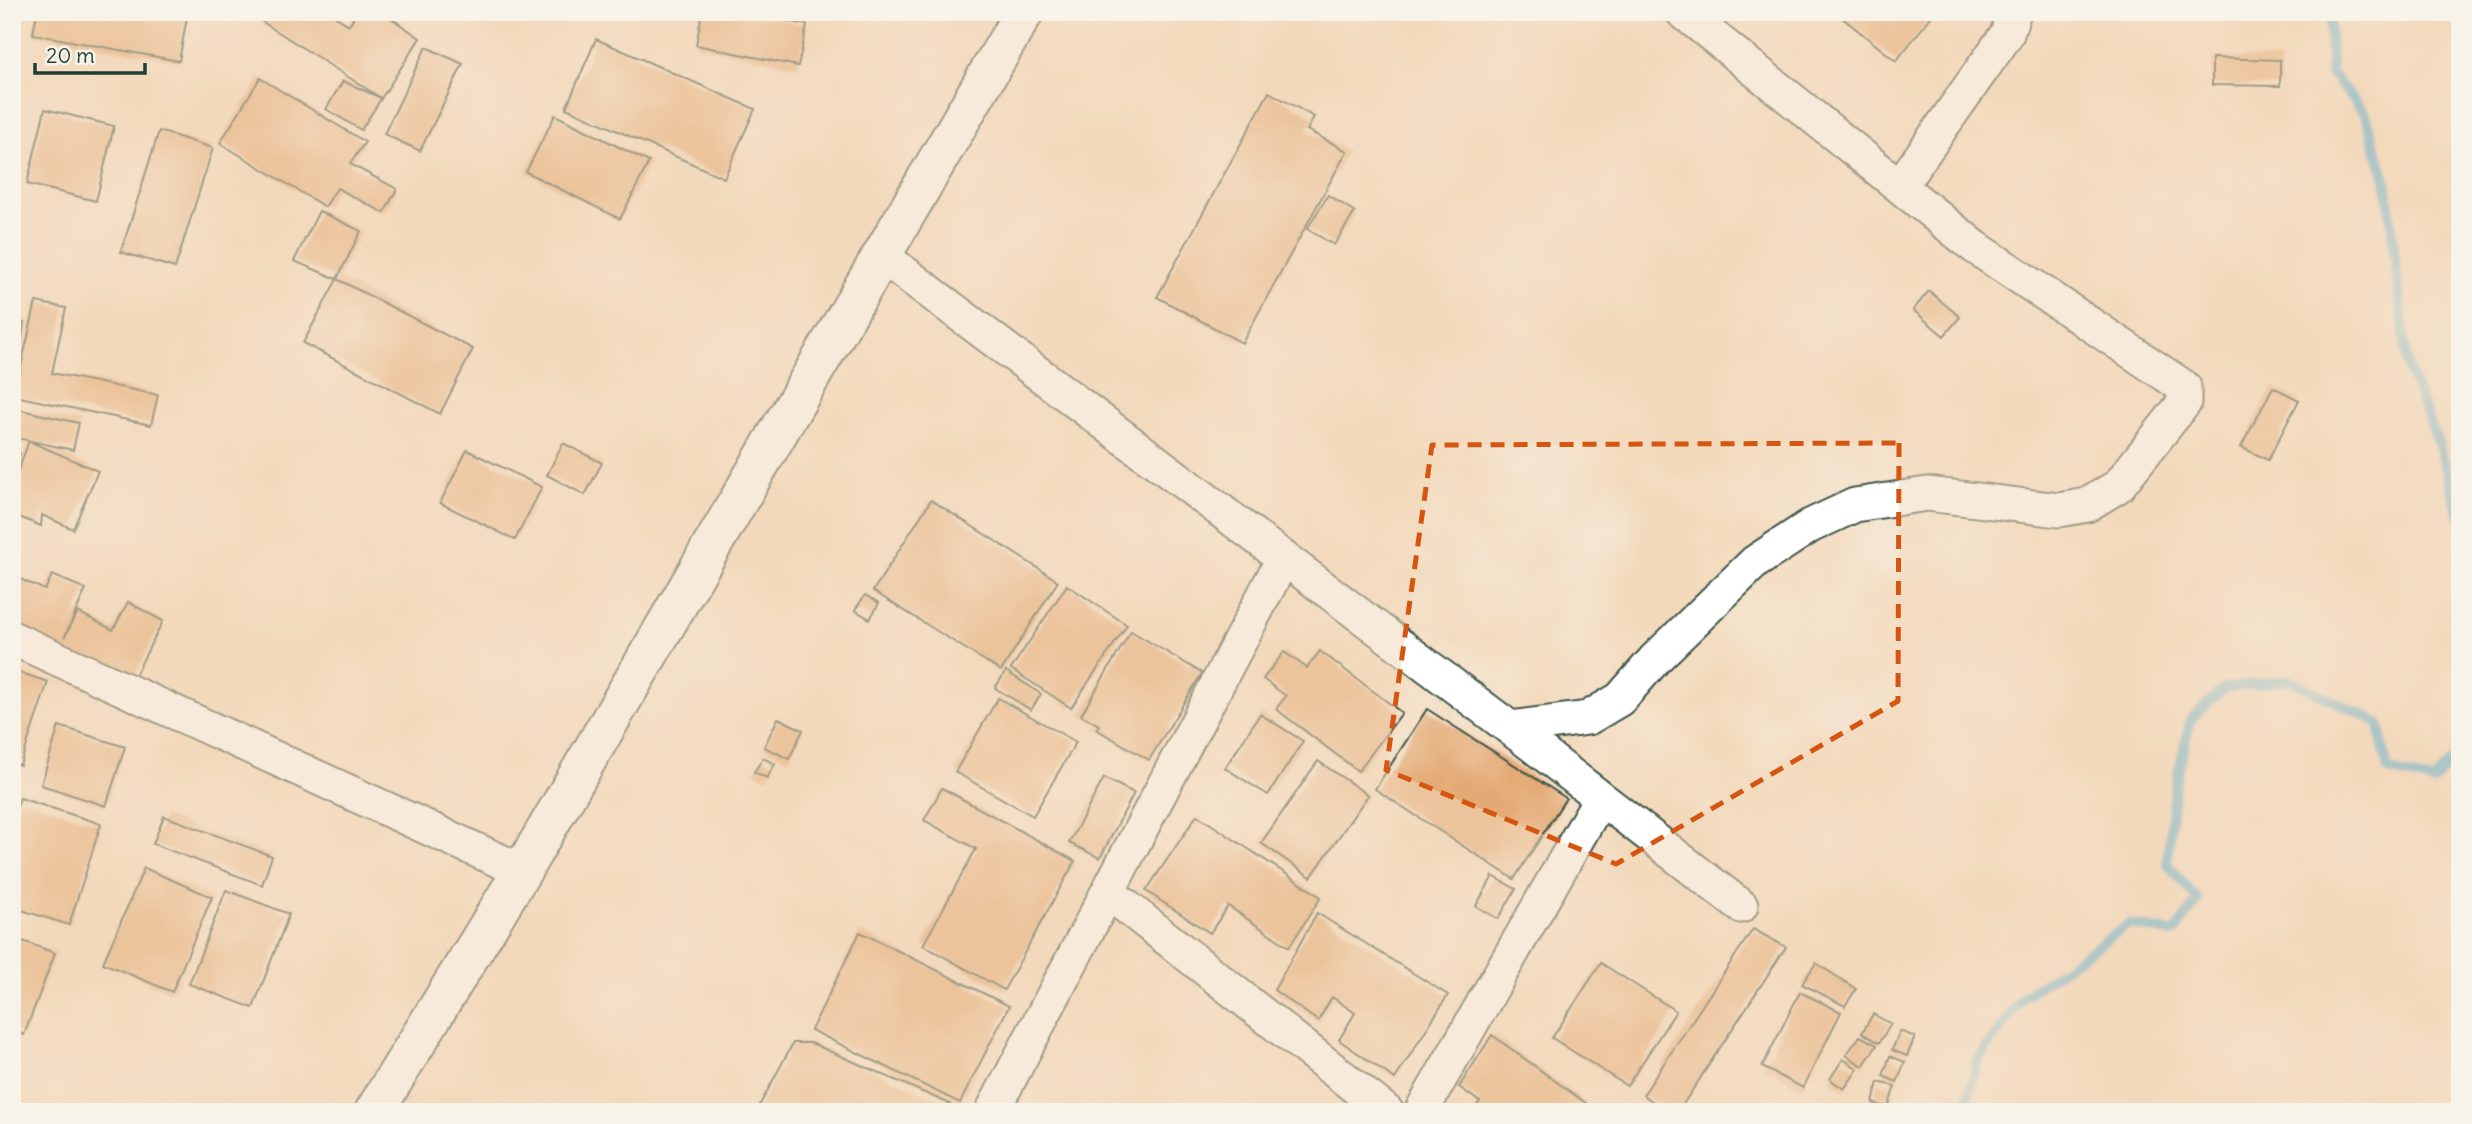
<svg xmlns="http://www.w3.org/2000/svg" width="2472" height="1124" font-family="Delius,sans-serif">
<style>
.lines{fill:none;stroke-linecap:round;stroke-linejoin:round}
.stream{stroke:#56add2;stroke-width:10}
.building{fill:#e4aa74}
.minor-casing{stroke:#3f5448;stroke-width:37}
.tertiary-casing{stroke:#3f5448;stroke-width:42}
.minor{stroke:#fff;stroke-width:33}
.tertiary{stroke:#fff;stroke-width:38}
.marked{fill:none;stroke:#d45610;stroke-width:5;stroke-dasharray:14 9;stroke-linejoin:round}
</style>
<rect width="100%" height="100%" fill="#f7f3e8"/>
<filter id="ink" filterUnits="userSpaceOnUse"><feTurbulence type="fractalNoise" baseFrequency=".0143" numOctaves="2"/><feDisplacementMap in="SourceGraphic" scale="14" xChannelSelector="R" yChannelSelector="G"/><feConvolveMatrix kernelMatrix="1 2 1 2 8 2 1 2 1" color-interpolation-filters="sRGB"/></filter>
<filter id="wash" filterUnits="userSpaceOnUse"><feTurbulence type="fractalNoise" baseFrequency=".00686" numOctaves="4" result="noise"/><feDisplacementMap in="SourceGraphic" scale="28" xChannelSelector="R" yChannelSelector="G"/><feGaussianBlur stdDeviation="1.57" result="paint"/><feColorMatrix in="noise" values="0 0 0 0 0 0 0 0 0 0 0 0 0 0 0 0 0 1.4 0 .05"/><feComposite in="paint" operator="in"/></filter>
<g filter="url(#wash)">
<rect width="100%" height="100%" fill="#f3d9bb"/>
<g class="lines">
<g class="stream">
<polyline points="2330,12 2331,73 2365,114 2386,179 2408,369 2438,442 2460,518"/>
<polyline points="1965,1112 1977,1061 2023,997 2129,924 2174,933 2198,900 2167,863 2175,786 2191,719 2225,688 2289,680 2378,722 2388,770 2433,782 2460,751"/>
</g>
</g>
<g id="blocks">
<g class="building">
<polygon points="37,12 188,12 179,61 33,34"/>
<polygon points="247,12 328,12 349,25 357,12 382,12 420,38 361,130 326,109 343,81 381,98"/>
<polygon points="702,12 745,12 807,25 798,66 696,45"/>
<polygon points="1835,12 1935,12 1896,61"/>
<polygon points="596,39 755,109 724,178 566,108"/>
<polygon points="426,47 463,64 420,151 384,134"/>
<polygon points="2212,58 2280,60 2280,86 2212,85"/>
<polygon points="260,78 365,142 350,164 397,189 384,213 337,188 325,207 220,143"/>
<polygon points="1269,92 1314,117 1307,130 1347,151 1242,343 1157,297"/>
<polygon points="45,109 114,126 96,201 27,184"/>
<polygon points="555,115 649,162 620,219 526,172"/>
<polygon points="159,131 213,148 175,268 121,252"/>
<polygon points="1328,195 1355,212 1334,245 1307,229"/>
<polygon points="319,211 361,231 337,279 294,261"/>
<polygon points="337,279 473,349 440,414 303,343"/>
<polygon points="1929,291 1960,317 1944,336 1913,310"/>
<polygon points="36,302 66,308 52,373 158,395 151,425 15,396 16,386 12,386 12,328 24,323 17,383"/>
<polygon points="2273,387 2299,400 2268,460 2241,447"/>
<polygon points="12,408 79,423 73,450 12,437"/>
<polygon points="29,441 98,471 73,529 42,515 41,526 12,514 12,487"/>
<polygon points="563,443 602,463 585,495 547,475"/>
<polygon points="12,450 20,453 13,475 12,475"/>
<polygon points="467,450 542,487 515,540 440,503"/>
<polygon points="931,500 1058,581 1001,671 873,591"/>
<polygon points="52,575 86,589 64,638 78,612 113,630 128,602 163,621 132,681 12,626 12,597 20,579 45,590"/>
<polygon points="1067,585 1127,625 1071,708 1011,669"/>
<polygon points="865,595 879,603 870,619 855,610"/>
<polygon points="1131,631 1202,673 1149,760 1096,729 1099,725 1081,715"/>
<polygon points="1320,651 1402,713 1358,771 1276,709 1286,696 1263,679 1284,652 1307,668"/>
<polygon points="12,670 48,682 20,765 12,763"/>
<polygon points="1006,671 1041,694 1031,710 995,688"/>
<polygon points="998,698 1076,742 1033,816 955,772"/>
<polygon points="1427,709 1566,798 1514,879 1375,789"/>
<polygon points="1260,714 1303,741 1268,795 1225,768"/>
<polygon points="778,718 803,730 789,759 764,747"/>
<polygon points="59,726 125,747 106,806 41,785"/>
<polygon points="763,758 775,764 767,778 754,772"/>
<polygon points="1318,761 1368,795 1311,877 1261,843"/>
<polygon points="1104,778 1134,793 1100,858 1069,843"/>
<polygon points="942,788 1075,861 1004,990 923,945 976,849 924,820"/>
<polygon points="20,798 101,824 69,925 12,907 12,821"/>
<polygon points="1197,815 1321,897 1289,947 1228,906 1210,933 1146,891"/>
<polygon points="164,816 272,856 262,885 153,844"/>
<polygon points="144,868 212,897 172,992 103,963"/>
<polygon points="1493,876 1516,889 1498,919 1476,906"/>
<polygon points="226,890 289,914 253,1008 189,984"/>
<polygon points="1317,913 1448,995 1395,1079 1339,1040 1355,1013 1332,997 1318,1021 1274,990"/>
<polygon points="1753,929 1786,947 1678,1112 1669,1112 1643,1095"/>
<polygon points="860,932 1009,1006 960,1103 811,1030"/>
<polygon points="12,937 55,953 24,1035 12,1030"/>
<polygon points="1601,963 1676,1011 1627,1086 1552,1038"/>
<polygon points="1816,963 1856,989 1845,1006 1802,984"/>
<polygon points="1800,992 1841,1012 1803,1088 1762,1067"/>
<polygon points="1873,1014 1891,1024 1879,1043 1862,1033"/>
<polygon points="1900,1031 1915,1037 1907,1056 1892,1050"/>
<polygon points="1492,1035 1594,1109 1592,1112 1472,1112 1480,1102 1459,1087"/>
<polygon points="1860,1036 1877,1045 1863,1066 1846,1055"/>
<polygon points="793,1043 811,1043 950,1104 946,1112 756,1112"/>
<polygon points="1890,1056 1905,1062 1897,1082 1883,1076"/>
<polygon points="1843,1059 1858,1069 1844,1089 1830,1079"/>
<polygon points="1878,1082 1895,1086 1888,1108 1873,1103"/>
</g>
</g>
</g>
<g filter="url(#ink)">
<use href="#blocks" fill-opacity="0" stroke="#3f5448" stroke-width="2"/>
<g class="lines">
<defs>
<g id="minor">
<polyline points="1900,186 2007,34 2014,12"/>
<polyline points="882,256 1510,728 1741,906"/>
<polyline points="12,638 522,871"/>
<polyline points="1510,728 1588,718 1620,699 1655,659 1755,562 1810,526 1855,505 1927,494 2059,510 2087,505 2118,486 2184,403 2184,387 1975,247 1683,12"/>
<polyline points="1109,893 1387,1112"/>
<polyline points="992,1112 1283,559"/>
<polyline points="1421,1112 1600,799"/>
</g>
<polyline id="tertiary" points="374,1112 522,871 1024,12"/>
</defs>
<use href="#minor" class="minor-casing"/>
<use href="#tertiary" class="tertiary-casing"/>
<use href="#minor" class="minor"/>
<use href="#tertiary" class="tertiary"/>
</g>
</g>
<path d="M0 0H2472V1124H0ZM1899,443L1898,701L1616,864L1386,770L1432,445Z" fill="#f3d9bb" fill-opacity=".55" fill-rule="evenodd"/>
<path class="marked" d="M1899,443L1898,701L1616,864L1386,770L1432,445Z"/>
<rect width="2472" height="1124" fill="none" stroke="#f7f3e8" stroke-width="42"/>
<path d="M35 63v10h110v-10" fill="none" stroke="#1f3d34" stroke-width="3.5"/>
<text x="46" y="63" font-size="21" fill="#1f3d34" stroke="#f7f3e8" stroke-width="5" paint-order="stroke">20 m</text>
</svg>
